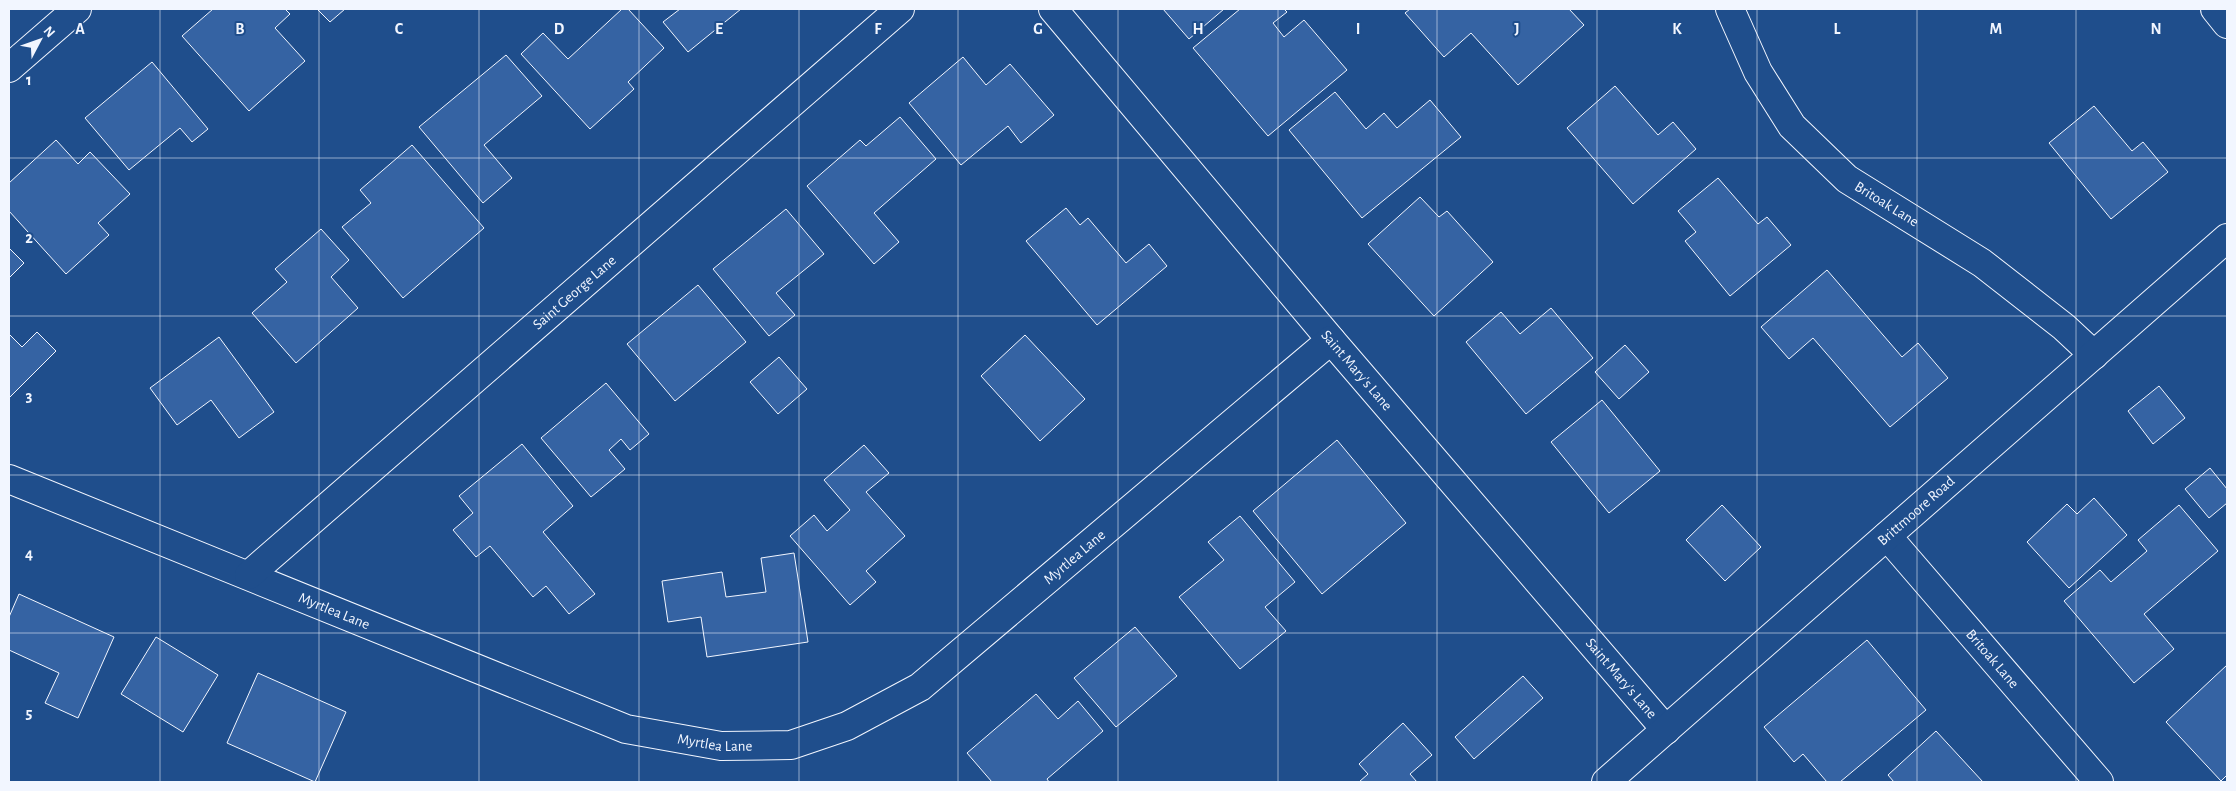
<svg xmlns="http://www.w3.org/2000/svg" width="2236" height="791" font-family="'Alegreya Sans',sans-serif">
<style>
.building{fill:#3563a3;stroke:#f2f6ff}
.lines{fill:none;stroke-linecap:round;stroke-linejoin:round}
.minor-casing{stroke:#f2f6ff;stroke-width:30}
.minor{stroke:#1f4e8c;stroke-width:28}
.grid{fill:none;stroke:#f2f6ff;stroke-width:1;stroke-opacity:0.55}
.labels{text-anchor:middle;stroke-width:4;stroke-linejoin:round;paint-order:stroke}
.street-label{font-size:15px;fill:#f2f6ff;stroke:#1f4e8c}
.grid-label{font-size:16px;text-anchor:middle;font-weight:bold;fill:#f2f6ff;stroke:#1f4e8c;stroke-width:4;stroke-linejoin:round;paint-order:stroke}
</style>
<rect width="100%" height="100%" fill="#1f4e8c"/>
<g class="building">
<polygon points="213,9 285,9 290,14 275,28 305,61 249,111 182,36"/>
<polygon points="317,9 345,9 330,22"/>
<polygon points="622,9 628,9 664,48 628,82 634,89 590,129 521,54 543,33 568,59"/>
<polygon points="680,9 741,9 688,52 663,22"/>
<polygon points="1163,9 1224,9 1189,39"/>
<polygon points="1240,9 1284,9 1287,12 1273,23 1284,37 1304,20 1347,70 1268,136 1193,48"/>
<polygon points="1410,9 1569,9 1584,25 1518,85 1471,33 1444,57 1405,13"/>
<polygon points="506,55 542,96 484,145 512,178 483,203 419,127"/>
<polygon points="963,57 986,85 1010,64 1054,115 1021,143 1008,126 961,165 909,103"/>
<polygon points="152,62 208,129 192,142 180,128 129,170 85,118"/>
<polygon points="1615,86 1658,135 1673,122 1696,149 1633,204 1567,128"/>
<polygon points="1335,92 1366,129 1384,113 1397,128 1430,100 1461,137 1362,218 1289,130"/>
<polygon points="2094,106 2132,151 2143,142 2168,172 2111,219 2049,143"/>
<polygon points="900,117 936,159 874,213 899,242 874,264 807,186 860,140 866,146"/>
<polygon points="56,140 78,164 90,152 130,194 98,223 109,235 66,274 9,211 9,183"/>
<polygon points="412,145 484,228 403,298 342,227 371,203 360,190"/>
<polygon points="1718,178 1758,224 1767,217 1791,245 1730,296 1685,241 1696,232 1678,211"/>
<polygon points="1420,197 1439,217 1447,211 1493,262 1434,316 1368,244"/>
<polygon points="1066,208 1080,225 1088,218 1126,263 1149,244 1167,266 1097,325 1026,241"/>
<polygon points="786,209 824,254 776,293 795,315 769,336 713,269"/>
<polygon points="321,229 349,260 331,277 358,308 296,363 252,313 287,282 275,269"/>
<polygon points="9,248 24,263 9,278"/>
<polygon points="1827,270 1902,357 1918,343 1948,378 1890,427 1813,338 1789,359 1761,327"/>
<polygon points="698,285 746,342 675,401 627,344"/>
<polygon points="1551,308 1593,358 1526,414 1466,342 1501,312 1520,334"/>
<polygon points="37,332 56,351 9,398 9,334 22,347"/>
<polygon points="1025,335 1085,399 1040,441 981,376"/>
<polygon points="219,337 274,412 239,438 211,400 177,425 150,388"/>
<polygon points="1625,345 1649,372 1619,399 1595,372"/>
<polygon points="779,357 807,389 778,414 750,382"/>
<polygon points="606,383 649,434 630,450 621,439 609,450 625,469 591,497 541,438"/>
<polygon points="2159,386 2185,418 2153,444 2128,411"/>
<polygon points="1602,400 1660,471 1609,513 1551,442"/>
<polygon points="1337,440 1406,523 1322,594 1253,511"/>
<polygon points="522,444 573,506 543,532 595,594 569,614 546,586 533,597 490,546 476,557 453,530 473,513 459,496"/>
<polygon points="864,445 889,473 866,492 905,536 866,571 876,582 850,605 790,536 814,515 827,531 850,510 824,480"/>
<polygon points="2210,468 2227,489 2227,503 2209,518 2185,489"/>
<polygon points="2094,498 2127,535 2069,588 2027,542 2067,504 2077,514"/>
<polygon points="1722,505 1761,547 1725,581 1686,540"/>
<polygon points="2179,505 2218,551 2144,614 2174,649 2134,683 2064,601 2100,570 2111,582 2147,551 2138,540"/>
<polygon points="1240,516 1295,582 1265,607 1286,631 1240,669 1179,597 1224,560 1208,542"/>
<polygon points="794,553 808,642 707,657 701,617 668,622 662,581 722,572 726,597 766,592 761,558"/>
<polygon points="19,594 114,637 78,718 45,703 59,673 9,650 9,617"/>
<polygon points="1135,627 1177,676 1116,727 1074,678"/>
<polygon points="156,637 218,675 183,732 121,694"/>
<polygon points="1867,640 1926,710 1840,782 1827,782 1803,754 1794,762 1764,727"/>
<polygon points="2227,665 2227,775 2221,781 2166,722"/>
<polygon points="258,673 346,712 315,782 227,743"/>
<polygon points="1523,676 1543,698 1474,759 1455,737"/>
<polygon points="1036,694 1058,719 1078,701 1103,731 1047,779 1049,782 992,782 967,753"/>
<polygon points="1403,723 1432,755 1410,774 1417,782 1359,782 1368,774 1359,764"/>
<polygon points="1936,731 1983,782 1894,782 1888,775"/>
</g>
<g class="lines">
<defs>
<g id="minor">
<path id="s1" d="M1053,9L1331,340L1666,730"/>
<path id="s2" d="M1730,9L1758,72L1792,126L1847,179L1982,263L2064,327L2094,355"/>
<polyline points="2215,9 2227,24"/>
<polyline points="9,68 77,9"/>
<path id="s3" d="M9,479L626,729L721,746L791,745L847,726L920,687L1331,340"/>
<path id="s4" d="M1887,536L2099,782"/>
<path id="s5" d="M249,575L900,9"/>
<path id="s6" d="M1606,782L2227,238"/>
</g>
</defs>
<use href="#minor" class="minor-casing"/>
<use href="#minor" class="minor"/>
</g>
<path class="grid" d="M160,9V782M319,9V782M479,9V782M639,9V782M799,9V782M958,9V782M1118,9V782M1278,9V782M1437,9V782M1597,9V782M1757,9V782M1917,9V782M2076,9V782M9,158H2227M9,316H2227M9,475H2227M9,633H2227"/>
<g class="labels">
<g class="street-label">
<text dy="5" stroke="none"><textPath href="#s2" startOffset="256">Britoak Lane</textPath></text>
<text dy="5" stroke="none"><textPath href="#s5" startOffset="431">Saint George Lane</textPath></text>
<text dy="5" stroke="none"><textPath href="#s1" startOffset="472">Saint Mary's Lane</textPath></text>
<text dy="5" stroke="none"><textPath href="#s6" startOffset="412">Brittmoore Road</textPath></text>
<text dy="5" stroke="none"><textPath href="#s3" startOffset="1176">Myrtlea Lane</textPath></text>
<text dy="5" stroke="none"><textPath href="#s3" startOffset="351">Myrtlea Lane</textPath></text>
<text dy="5" stroke="none"><textPath href="#s4" startOffset="162">Britoak Lane</textPath></text>
<text dy="5" stroke="none"><textPath href="#s1" startOffset="878">Saint Mary's Lane</textPath></text>
<text dy="5" stroke="none"><textPath href="#s3" startOffset="756">Myrtlea Lane</textPath></text>
</g>
</g>
<g class="grid-label">
<text x="80" y="34">A</text>
<text x="240" y="34">B</text>
<text x="399" y="34">C</text>
<text x="559" y="34">D</text>
<text x="719" y="34">E</text>
<text x="878" y="34">F</text>
<text x="1038" y="34">G</text>
<text x="1198" y="34">H</text>
<text x="1358" y="34">I</text>
<text x="1517" y="34">J</text>
<text x="1677" y="34">K</text>
<text x="1837" y="34">L</text>
<text x="1996" y="34">M</text>
<text x="2156" y="34">N</text>
<text x="29" y="85">1</text>
<text x="29" y="243">2</text>
<text x="29" y="401">3</text>
<text x="29" y="559">4</text>
<text x="29" y="718">5</text>
</g>
<rect width="2236" height="791" fill="none" stroke="#f2f6ff" stroke-width="20"/>
<g transform="translate(40 40) rotate(49)" stroke="#1f4e8c" stroke-width="4" paint-order="stroke">
<path d="M0-4L9 19L0 12L-9 19Z" fill="#f2f6ff"/>
<text y="-8" font-size="14" font-weight="bold" text-anchor="middle" fill="#f2f6ff">N</text>
</g>
</svg>
